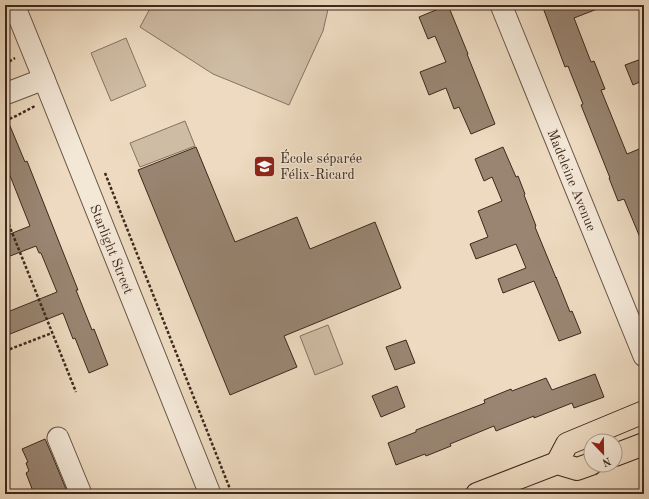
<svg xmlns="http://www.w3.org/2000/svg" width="649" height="499" font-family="'Old Standard TT',serif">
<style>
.green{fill:#cfbca4;stroke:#867260}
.building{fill:#998572;stroke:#3d291d}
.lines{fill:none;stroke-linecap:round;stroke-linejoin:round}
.minor-casing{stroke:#695546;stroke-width:23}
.major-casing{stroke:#3d291d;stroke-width:24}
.path{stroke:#3d291d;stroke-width:2.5;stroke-dasharray:3 2;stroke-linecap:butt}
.minor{stroke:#f3e7d6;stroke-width:21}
.major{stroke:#eddac0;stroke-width:22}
.labels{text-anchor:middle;stroke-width:3;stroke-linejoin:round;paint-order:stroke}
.poi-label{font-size:14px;fill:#3d291d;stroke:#f3e7d6;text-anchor:start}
.street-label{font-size:14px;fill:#3d291d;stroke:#f3e7d6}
</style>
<rect width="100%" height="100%" fill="#eddac0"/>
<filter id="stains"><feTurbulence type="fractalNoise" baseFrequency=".005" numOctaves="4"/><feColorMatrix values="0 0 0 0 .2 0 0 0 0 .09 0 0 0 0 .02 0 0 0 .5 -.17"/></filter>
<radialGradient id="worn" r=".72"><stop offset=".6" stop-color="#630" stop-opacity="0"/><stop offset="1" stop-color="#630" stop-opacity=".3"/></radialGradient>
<g class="green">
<polygon points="152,5 329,5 323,31 289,105 213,74 140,27"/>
<polygon points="126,38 146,86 111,101 91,53"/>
<polygon points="185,121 195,146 140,167 130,143"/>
<polygon points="328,325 343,364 315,375 300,336"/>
</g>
<g class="building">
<polygon points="448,5 468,54 467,54 495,124 471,134 459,107 454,109 446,88 429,95 420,72 446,62 435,36 428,39 419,17"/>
<polygon points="542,5 605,5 605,6 574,18 591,62 594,61 605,89 601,90 627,154 644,147 644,247 624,199 618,201 609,178 610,178 581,105 583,104 568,66 565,67"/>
<polygon points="644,58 644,80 633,85 625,65"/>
<polygon points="5,114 25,162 27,161 78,290 76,290 92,330 94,329 108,365 89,373 75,338 73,339 63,313 5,336 5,313 57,292 41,253 39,253 36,246 5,258 5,236 30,226 5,163"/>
<polygon points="196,147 235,242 297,217 310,249 375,222 401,288 284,336 297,367 230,395 138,170"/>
<polygon points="503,147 516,177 518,176 525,194 524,195 536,226 535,227 556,278 556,277 570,312 572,311 581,333 559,341 534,281 503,293 498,279 526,268 516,244 476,259 470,244 488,237 478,211 502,201 492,177 484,181 475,159"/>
<polygon points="406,340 415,363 395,370 386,347"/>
<polygon points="595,374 604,397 574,408 572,403 534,418 534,416 496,431 494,426 450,444 451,446 426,456 425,454 396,465 388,443 416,432 416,430 485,403 484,400 511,389 512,391 546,378 552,390"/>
<polygon points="397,386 405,407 381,417 372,396"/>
<polygon points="45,439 52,455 68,494 34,494 26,473 29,471 26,463 28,462 22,449"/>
</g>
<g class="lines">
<defs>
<g id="minor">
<path id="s1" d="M14,5L44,79L210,494"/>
<path id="s2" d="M501,5L644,356"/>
<polyline points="5,94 44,79"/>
<polyline points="58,438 81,494"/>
</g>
<g id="major">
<polyline points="615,455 644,444"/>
<polyline points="557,463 567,444 644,412"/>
<polyline points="477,494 557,463 577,469 591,464"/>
</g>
</defs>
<use href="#minor" class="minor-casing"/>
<use href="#major" class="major-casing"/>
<g class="path">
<polyline points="5,64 15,58"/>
<polyline points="5,121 16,116 35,106"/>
<polyline points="105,173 232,494"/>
<polyline points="5,215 76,392"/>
<polyline points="5,351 52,333"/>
</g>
<use href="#minor" class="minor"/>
<use href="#major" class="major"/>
</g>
<defs>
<symbol id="school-square" viewBox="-11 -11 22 22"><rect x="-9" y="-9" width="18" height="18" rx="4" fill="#8f2418" stroke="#f3e7d6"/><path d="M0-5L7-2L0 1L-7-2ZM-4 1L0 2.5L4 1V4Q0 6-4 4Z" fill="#fff"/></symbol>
</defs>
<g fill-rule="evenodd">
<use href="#school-square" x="252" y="154" width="25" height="25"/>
</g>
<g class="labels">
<g class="poi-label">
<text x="280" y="163">École séparée<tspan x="280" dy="16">Félix-Ricard</tspan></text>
</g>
<g class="street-label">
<text dy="5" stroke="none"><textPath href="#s2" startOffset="189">Madeleine Avenue</textPath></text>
<text dy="5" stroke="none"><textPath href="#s1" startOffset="263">Starlight Street</textPath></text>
</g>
</g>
<rect width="649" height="499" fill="none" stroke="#eddac0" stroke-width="20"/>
<rect x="6" y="6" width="637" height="487" fill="none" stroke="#3d291d" stroke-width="2"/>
<rect x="10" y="10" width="629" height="479" fill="none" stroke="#3d291d"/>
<g transform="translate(603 453) rotate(158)"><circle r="19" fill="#f3e7d6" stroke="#aa9b8c"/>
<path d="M0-3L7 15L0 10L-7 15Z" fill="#8f2418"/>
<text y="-6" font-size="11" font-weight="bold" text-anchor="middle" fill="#3d291d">N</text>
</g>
<rect width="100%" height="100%" filter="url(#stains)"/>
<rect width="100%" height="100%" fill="url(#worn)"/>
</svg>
